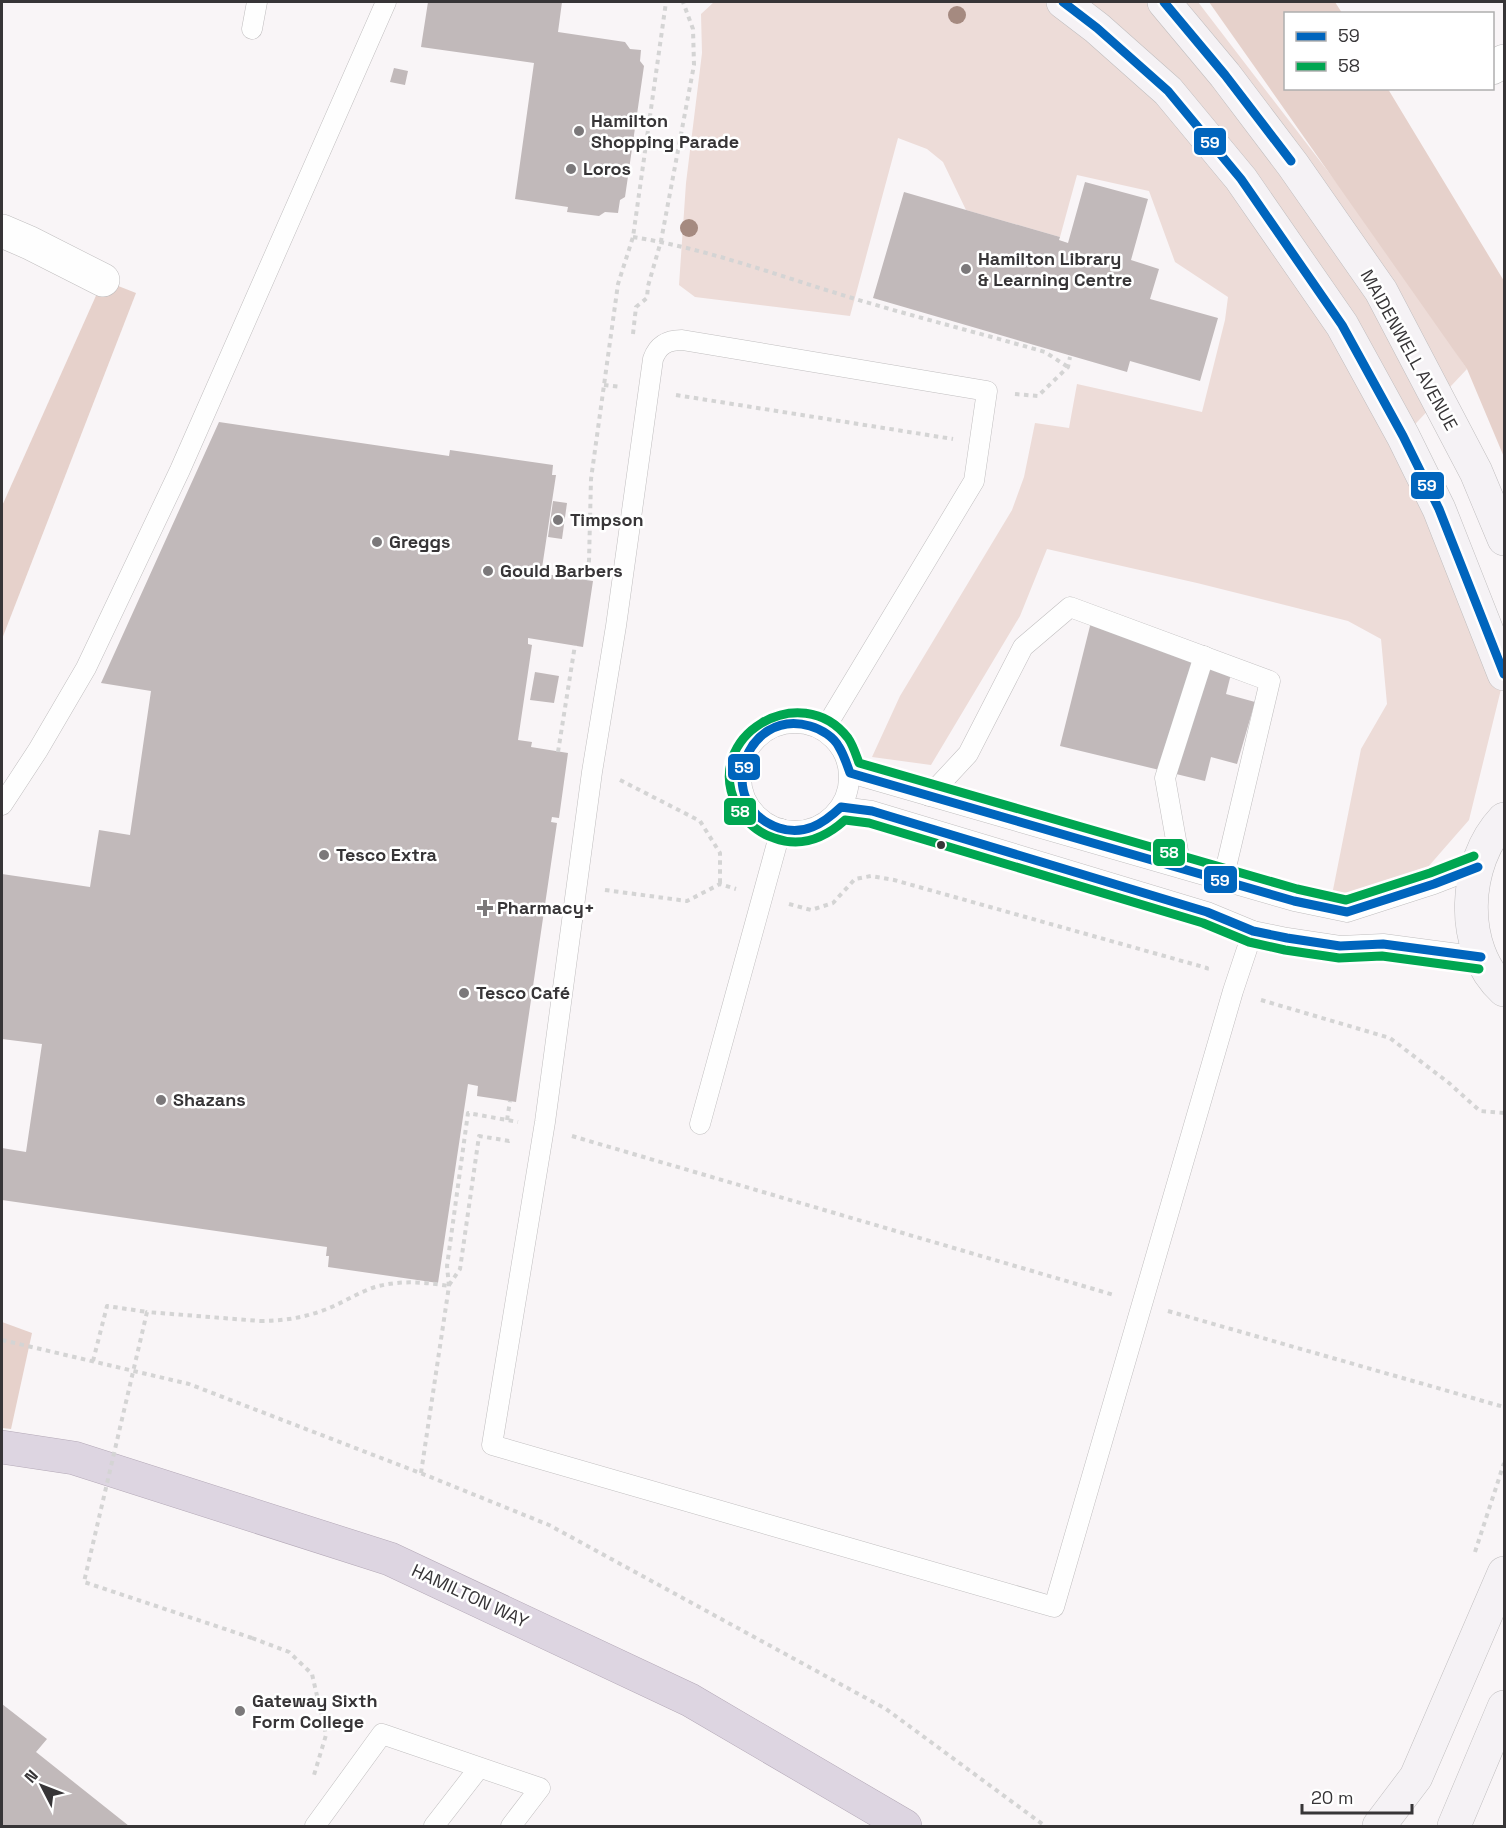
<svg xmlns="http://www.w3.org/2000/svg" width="1506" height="1828" font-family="'Space Grotesk',sans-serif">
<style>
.green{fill:#eddcd8}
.forest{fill:#e6d1cb}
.building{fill:#c1b9ba}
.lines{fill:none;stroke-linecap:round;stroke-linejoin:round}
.lane-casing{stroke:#c0bebf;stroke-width:21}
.street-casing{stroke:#c0bebf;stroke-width:34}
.secondary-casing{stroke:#c0bebf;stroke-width:34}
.highway-casing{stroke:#b4a9b7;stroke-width:34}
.path{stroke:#d4d4d4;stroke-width:4;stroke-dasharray:4.5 4.5;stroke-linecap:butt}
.lane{stroke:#fefefe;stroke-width:20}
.street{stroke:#fefefe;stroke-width:33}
.secondary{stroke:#f5f2f5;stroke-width:33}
.highway{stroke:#ddd5e1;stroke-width:33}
.path-bridge{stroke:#d4d4d4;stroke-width:4;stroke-dasharray:4.5 4.5;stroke-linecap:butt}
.bus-1-casing{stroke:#fff;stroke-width:14}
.bus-2-casing{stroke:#fff;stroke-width:14}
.bus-1{stroke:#0065bd;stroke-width:9}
.bus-2{stroke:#00a651;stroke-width:9}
.tree{fill:#a58a80}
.poi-dot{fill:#7b787a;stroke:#fff;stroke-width:2}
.bus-dot{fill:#373537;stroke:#fff;stroke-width:2}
.labels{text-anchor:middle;stroke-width:5;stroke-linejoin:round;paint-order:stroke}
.poi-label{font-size:18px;font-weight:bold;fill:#373537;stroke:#fff;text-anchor:start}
.street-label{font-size:18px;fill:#373537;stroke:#fff}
.line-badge{stroke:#fff;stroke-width:2}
.badge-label{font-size:16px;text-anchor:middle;font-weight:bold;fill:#fff}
</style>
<rect width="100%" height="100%" fill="#f9f5f7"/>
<polygon class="green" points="714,2 1198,2 1386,247 1467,369 1403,437 1504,677 1469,820 1407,891 1330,905 1361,749 1387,704 1381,639 1348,621 1197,583 1047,549 1020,616 931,765 872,757 900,696 1012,510 1024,477 1035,423 1069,428 1077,384 1202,412 1225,320 1228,297 1175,262 1149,191 1077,175 1060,237 966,210 943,162 927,149 898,138 850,316 695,297 679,285 686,183 702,53 701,14"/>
<g class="forest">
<polygon points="1209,2 1335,2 1342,13 1286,14 1286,88 1388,89 1504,281 1504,457 1467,369"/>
<polygon points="103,280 136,293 2,639 2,506"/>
<polygon points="2,1322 32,1333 11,1429 2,1428"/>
</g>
<g class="building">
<polygon points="428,2 562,2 558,32 625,42 630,49 641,50 640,61 644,66 625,197 620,200 618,213 605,212 599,216 567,212 568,207 515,199 534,63 421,47"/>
<polygon points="394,68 408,71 405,85 390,82"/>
<polygon points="1085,182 1148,199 1131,260 1159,269 1150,299 1218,318 1200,381 1130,361 1127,372 873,298 904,192 1060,237 1059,240 1068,243"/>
<polygon points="219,422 449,456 450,450 553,465 552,475 556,475 542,568 538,568 538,573 593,581 583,647 528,638 528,644 532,645 518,740 532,742 531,747 568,753 559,818 552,817 551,822 557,823 516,1102 477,1096 478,1086 468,1084 438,1283 328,1267 329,1256 326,1256 327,1247 2,1200 2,1148 26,1152 42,1044 2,1039 2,874 90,887 99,830 130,835 151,691 101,683"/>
<polygon points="553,501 567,503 562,539 548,537"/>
<polygon points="1091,622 1235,658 1226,694 1255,702 1237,764 1211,757 1205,781 1060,746"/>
<polygon points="535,672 559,676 554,703 530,700"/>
<polygon points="2,1704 47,1739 36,1752 129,1826 2,1826"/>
</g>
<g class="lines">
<defs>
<g id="lane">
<polyline points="252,29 257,2"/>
<circle cx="795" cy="777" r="54"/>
<path d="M824,730L974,481L987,391L682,340C667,340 658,345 653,359L616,626L592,772L545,1122L492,1445L1054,1607L1233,991L1253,931"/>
<polyline points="850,773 1294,901 1347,912 1434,884 1478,867"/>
<polyline points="929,796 968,754 1023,647 1070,607 1270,681 1223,880"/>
<polyline points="2,805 38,750 86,668 180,470 386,2"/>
<polyline points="841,807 872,811 1207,912 1253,931 1287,938 1340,946 1383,944 1481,957"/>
<polyline points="1181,868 1165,778 1204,656"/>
<polyline points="700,1124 781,829"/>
<polyline points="315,1826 382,1734 540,1788 511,1826"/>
<polyline points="434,1826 479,1768"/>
</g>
<g id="street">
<polyline points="1492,68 1504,61"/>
<polyline points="2,231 30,243 103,280"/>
</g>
<g id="secondary">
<polyline points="1063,2 1097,28 1168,91 1241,179 1342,325 1403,436 1439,509 1504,674"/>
<polyline points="1164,2 1225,75 1293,165 1381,291 1476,472 1504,539"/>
<path d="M1504,819C1463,862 1458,948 1504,990"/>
<polyline points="1379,1826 1416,1777 1504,1573"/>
<polyline points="1454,1826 1504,1707"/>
</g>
<polyline id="highway" points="2,1447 74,1458 390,1559 690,1700 905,1826"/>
</defs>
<use href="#lane" class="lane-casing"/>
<use href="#street" class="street-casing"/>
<use href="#secondary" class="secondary-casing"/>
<use href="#highway" class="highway-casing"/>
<g class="path">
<path d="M633,237C703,248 771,273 839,294C907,315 976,332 1045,352L1068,367"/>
<polyline points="633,334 636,307 647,298 648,286 661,241 694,65 693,29 683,2"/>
<polyline points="604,385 621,387"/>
<polyline points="1015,394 1038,396 1068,367 1070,357"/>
<polyline points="676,395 953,439"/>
<polyline points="586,580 589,561 591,479 618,284 633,237 666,2"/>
<polyline points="558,752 575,645"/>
<polyline points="620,780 700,821 720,853 720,884"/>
<polyline points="605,890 687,901 720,884 736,889"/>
<polyline points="789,904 811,910 833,903 855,879 871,876 894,880 1207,968 1206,973"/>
<polyline points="1261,1000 1390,1038 1449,1083 1480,1111 1504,1113"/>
<polyline points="507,1120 510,1101"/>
<polyline points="572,1136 1114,1295"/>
<polyline points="449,1285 460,1269 479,1136 509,1141 513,1139"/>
<polyline points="1168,1311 1504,1407"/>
<path d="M260,1321C282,1321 303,1318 324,1310C341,1304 357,1293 375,1287C400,1280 424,1282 449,1286"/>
<polyline points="2,1340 189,1384 428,1476 549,1525 886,1709 1045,1826"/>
<polyline points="93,1361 107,1306 147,1312"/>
<polyline points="421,1473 449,1286 447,1266 468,1113 518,1122"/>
<polyline points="1475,1552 1504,1463"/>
<polyline points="252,1638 289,1652 312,1674 326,1735 314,1775"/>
</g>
<use href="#lane" class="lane"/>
<use href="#street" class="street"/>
<use href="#secondary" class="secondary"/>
<use href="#highway" class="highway"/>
<polyline class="path-bridge" points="252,1638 84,1582 147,1312 260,1321"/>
<defs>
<g id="bus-1">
<polyline points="1063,2 1097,28 1168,91 1241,179 1342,325 1403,436 1439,509 1504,674"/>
<polyline points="1164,2 1225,75 1291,161"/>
<path d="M1478,867L1434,884L1347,912L1294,901L850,773C847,765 844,755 839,747C834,737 821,729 810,726C745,707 712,805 779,828C804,836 823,824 841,807L872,811L1207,912L1253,931L1287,938L1340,946L1383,944L1481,957"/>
</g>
<path id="bus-2" d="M1474,856L1430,873L1346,900L1297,889L859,763C856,755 853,745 848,738C801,677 701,737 737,806C745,821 758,833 774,838C801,848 825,838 845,820L869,823L1203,923L1249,942L1285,950L1339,958L1382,956L1479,969"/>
</defs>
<use href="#bus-1" class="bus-1-casing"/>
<use href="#bus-2" class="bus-2-casing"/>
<use href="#bus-1" class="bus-1"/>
<use href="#bus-2" class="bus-2"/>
</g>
<g class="tree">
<circle cx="957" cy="15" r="9"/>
<circle cx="689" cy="228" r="9"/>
</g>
<g class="poi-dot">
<circle cx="579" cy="131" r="6"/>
<circle cx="571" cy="169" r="6"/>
<circle cx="966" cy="269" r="6"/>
<circle cx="558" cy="520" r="6"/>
<circle cx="377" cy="542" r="6"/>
<circle cx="488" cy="571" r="6"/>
<circle cx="324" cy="855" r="6"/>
<path d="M482 899h6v6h6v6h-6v6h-6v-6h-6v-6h6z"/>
<circle cx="464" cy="993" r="6"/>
<circle cx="161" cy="1100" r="6"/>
<circle cx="240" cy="1711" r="6"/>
</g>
<circle class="bus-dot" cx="941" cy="845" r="5"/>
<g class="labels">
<g class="poi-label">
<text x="591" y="127">Hamilton<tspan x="591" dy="21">Shopping Parade</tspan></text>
<text x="583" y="175">Loros</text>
<text x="978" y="265">Hamilton Library<tspan x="978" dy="21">&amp; Learning Centre</tspan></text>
<text x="570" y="526">Timpson</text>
<text x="389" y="548">Greggs</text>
<text x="500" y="577">Gould Barbers</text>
<text x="336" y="861">Tesco Extra</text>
<text x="497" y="914">Pharmacy+</text>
<text x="476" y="999">Tesco Café</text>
<text x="173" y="1106">Shazans</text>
<text x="252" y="1707">Gateway Sixth<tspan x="252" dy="21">Form College</tspan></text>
</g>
<g class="street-label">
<text transform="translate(1409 350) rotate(61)" y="6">MAIDENWELL AVENUE</text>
<text transform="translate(470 1596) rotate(25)" y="6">HAMILTON WAY</text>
</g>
</g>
<g class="line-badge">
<rect x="1193" y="127" width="34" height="29" rx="6" fill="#0065bd"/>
<rect x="1410" y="471" width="35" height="29" rx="6" fill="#0065bd"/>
<rect x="727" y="753" width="34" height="28" rx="6" fill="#0065bd"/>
<rect x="723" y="797" width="34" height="29" rx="6" fill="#00a651"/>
<rect x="1152" y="838" width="34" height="29" rx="6" fill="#00a651"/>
<rect x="1203" y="865" width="35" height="29" rx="6" fill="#0065bd"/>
</g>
<g class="badge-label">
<text x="1210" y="148">59</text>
<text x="1427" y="491">59</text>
<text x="744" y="773">59</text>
<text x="740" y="817">58</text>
<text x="1169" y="858">58</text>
<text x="1220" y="886">59</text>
</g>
<rect width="1506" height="1828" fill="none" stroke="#373537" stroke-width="6"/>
<rect x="1284" y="12" width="210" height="78" fill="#ffffff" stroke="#afaeaf" stroke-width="1.5"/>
<rect x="1296" y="32" width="30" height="9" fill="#0065bd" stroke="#afaeaf" stroke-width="1.5"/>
<text x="1338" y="42" font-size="18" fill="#373537">59</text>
<rect x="1296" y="62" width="30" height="9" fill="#00a651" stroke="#afaeaf" stroke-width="1.5"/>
<text x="1338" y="72" font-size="18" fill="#373537">58</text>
<g transform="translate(42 1786) rotate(312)" stroke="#ffffff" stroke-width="4.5" paint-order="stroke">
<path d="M0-4.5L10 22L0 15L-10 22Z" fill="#373537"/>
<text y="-9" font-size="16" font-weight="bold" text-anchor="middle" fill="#373537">N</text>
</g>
<path d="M1302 1804v9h110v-9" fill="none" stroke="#373537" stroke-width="3"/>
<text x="1311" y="1804" font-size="18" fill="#373537" stroke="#ffffff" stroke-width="4.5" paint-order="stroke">20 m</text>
</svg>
